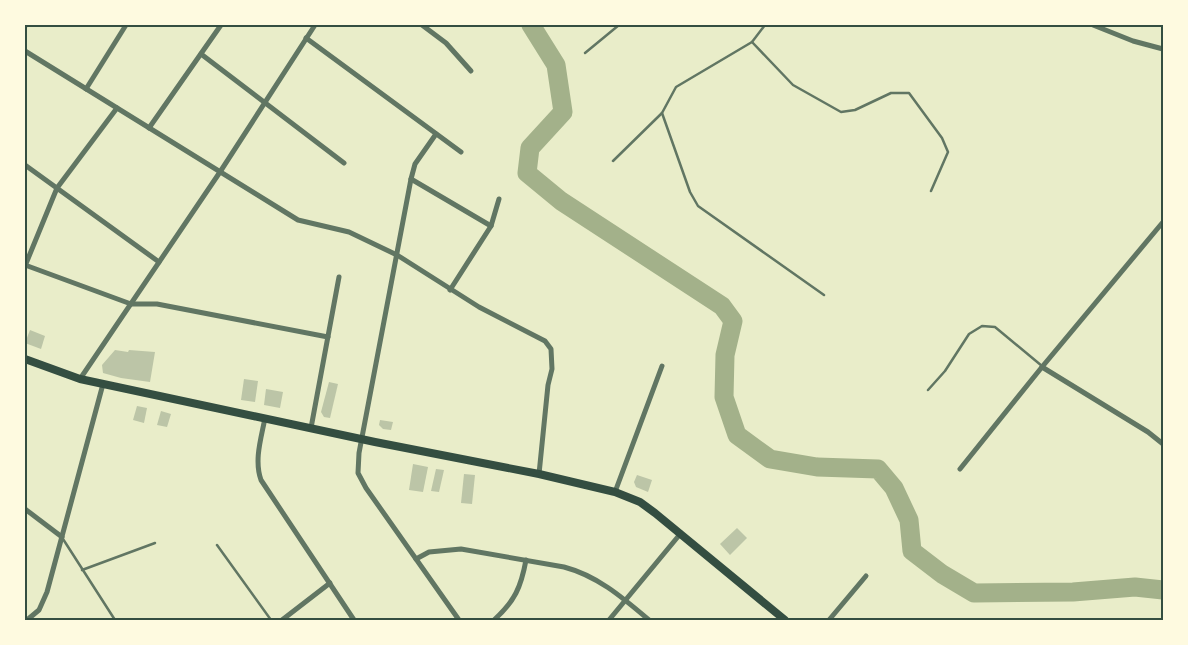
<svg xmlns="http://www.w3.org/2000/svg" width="1188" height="645" font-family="'Space Grotesk',sans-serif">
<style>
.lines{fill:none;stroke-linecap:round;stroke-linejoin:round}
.river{stroke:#a3b18a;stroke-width:19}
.building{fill:#bcc5a7}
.service{stroke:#617663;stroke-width:2.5}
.minor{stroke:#617663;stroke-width:5}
.secondary{stroke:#344e41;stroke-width:8}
.neatline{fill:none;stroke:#344e41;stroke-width:2}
</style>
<rect width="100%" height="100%" fill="#e9edc9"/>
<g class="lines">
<polyline class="river" points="531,25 556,65 563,112 530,148 527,173 561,201 722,306 733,321 725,355 724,397 737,435 770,459 817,467 878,469 894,488 909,520 912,551 942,574 974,593 1073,592 1135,587 1163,590"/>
</g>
<g class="building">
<polygon points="30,330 45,336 41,349 25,343"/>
<polygon points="115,350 128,352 129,350 155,352 150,382 121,378 103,373 102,365"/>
<polygon points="244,379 258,381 255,402 241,400"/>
<polygon points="329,382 338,384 330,418 324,417 321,412"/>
<polygon points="266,389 283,392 280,408 264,405"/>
<polygon points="137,406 147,408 144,423 133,420"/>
<polygon points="161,411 171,414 167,427 157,425"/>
<polygon points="380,420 393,422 391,430 383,429 379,425"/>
<polygon points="413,464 428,467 423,492 409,490"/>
<polygon points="436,469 444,470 439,492 431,491"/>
<polygon points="464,474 475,475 472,504 461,503"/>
<polygon points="637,475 652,480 648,492 636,487 634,482"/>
<polygon points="737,528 747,538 730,555 720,544"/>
</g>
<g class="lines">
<g class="service">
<polyline points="752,42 793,85 841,112 855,110 891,93 909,93 942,138 948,152 931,191"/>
<polyline points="585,53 619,25"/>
<polyline points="662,113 690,192 698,206 824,295"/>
<polyline points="613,161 662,113 676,87 752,42 765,25"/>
<polyline points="928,390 945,371 969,334 982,326 995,327 1042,366"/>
<polyline points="63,539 115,620"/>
<polyline points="217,545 271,620"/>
<polyline points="82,570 155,543"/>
</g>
<g class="minor">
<polyline points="422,25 446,43 471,71"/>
<polyline points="1093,25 1133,41 1163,49"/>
<polyline points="25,26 26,25"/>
<polyline points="306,38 461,152"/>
<polyline points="25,51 298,220 349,232 397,255 479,307 545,341 551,349 552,369 548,385 539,474"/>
<polyline points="201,54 344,163"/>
<polyline points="86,89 126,25"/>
<polyline points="149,128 221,25"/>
<polyline points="436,134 415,164 411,179 359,453 358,473 366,488 459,620"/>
<polyline points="25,165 159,262"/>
<polyline points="411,179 491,226"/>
<polyline points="25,265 131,304 157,304 328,337"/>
<polyline points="25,266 57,188 117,108"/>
<polyline points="450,290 491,226 499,199"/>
<polyline points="1042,367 1148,432 1163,444"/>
<polyline points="80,379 220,172 315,25"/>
<path d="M265,418C261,439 254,460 261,480L354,620"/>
<polyline points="311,428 339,277"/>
<polyline points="960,469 1042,367 1163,222"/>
<polyline points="615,492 662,366"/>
<polyline points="25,509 62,537"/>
<path d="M416,559L429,552L461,549L564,567C598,576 623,598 649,620"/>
<polyline points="27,620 39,610 47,592 103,384"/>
<polyline points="282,620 330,583"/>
<path d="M494,620C515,601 521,587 526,560"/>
<polyline points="609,620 681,533"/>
<polyline points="829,620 866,576"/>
</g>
<polyline class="secondary" points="25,359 80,379 375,442 539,474 615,492 640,502 655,513 785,620"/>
</g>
<rect width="1188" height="645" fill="none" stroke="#fefae0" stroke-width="52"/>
<rect x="26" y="26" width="1136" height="593" class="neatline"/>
</svg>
